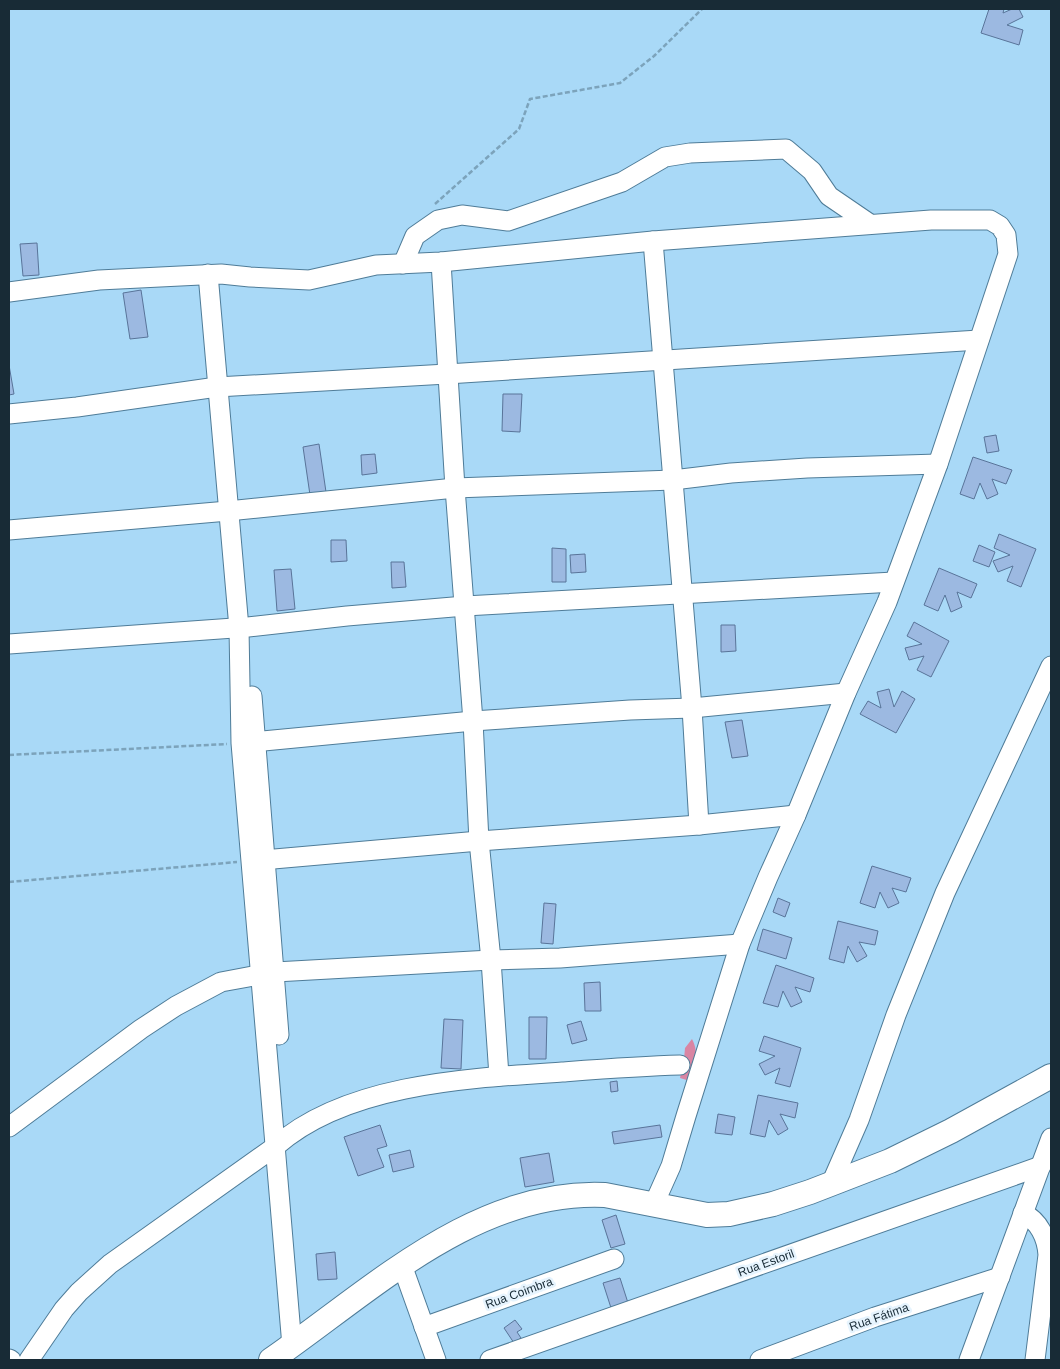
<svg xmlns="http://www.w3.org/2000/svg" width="1060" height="1369" font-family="Arial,sans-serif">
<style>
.forest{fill:#d985a3}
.building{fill:#9cb9e1;stroke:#597499}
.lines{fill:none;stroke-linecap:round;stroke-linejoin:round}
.minor-casing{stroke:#4f7c98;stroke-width:21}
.major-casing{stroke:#4f7c98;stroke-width:26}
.path{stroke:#7ca3bb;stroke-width:2.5;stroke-dasharray:5 2.5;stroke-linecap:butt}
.minor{stroke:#fff;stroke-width:19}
.major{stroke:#fff;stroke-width:24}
.labels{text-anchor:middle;stroke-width:5;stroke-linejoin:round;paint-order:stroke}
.street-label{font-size:12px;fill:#182b36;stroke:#e6f4fe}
</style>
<rect width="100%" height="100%" fill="#a9d9f7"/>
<path class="forest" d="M692,1039C700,1054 694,1066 690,1081L680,1078L684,1059L685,1048Z"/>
<g class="building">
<polygon points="989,9 1004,9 1003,13 1012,9 1019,9 1023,17 1007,25 1023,30 1019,45 981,33"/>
<polygon points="37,243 39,275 23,276 20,244"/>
<polygon points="141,290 148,337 130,339 123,293"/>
<polygon points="9,365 14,394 9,395"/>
<polygon points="503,394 522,394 520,432 502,431"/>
<polygon points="996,435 999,451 987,453 984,437"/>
<polygon points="319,444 326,492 310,495 303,447"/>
<polygon points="375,454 377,473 362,475 361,455"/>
<polygon points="973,457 1012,470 1006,484 992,479 998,494 987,499 980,483 974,499 960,494"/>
<polygon points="999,534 1036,549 1021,587 1007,581 1013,566 998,572 993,561 1010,555 994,548"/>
<polygon points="331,540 346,540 347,561 331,562"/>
<polygon points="979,545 995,552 989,567 973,561"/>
<polygon points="552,548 566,549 566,582 552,582"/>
<polygon points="585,554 586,572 571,573 570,555"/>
<polygon points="391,562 404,562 406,587 392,588"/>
<polygon points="939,568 977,584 971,598 957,592 962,607 951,612 945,595 938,611 924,605"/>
<polygon points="291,569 295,609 277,611 274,570"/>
<polygon points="914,622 949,641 931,677 917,670 924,656 909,660 905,648 922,644 907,636"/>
<polygon points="721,625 735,625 736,651 721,652"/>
<polygon points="889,689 894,707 902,691 915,699 896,733 860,714 868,701 881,708 877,692"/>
<polygon points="742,720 748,756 732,758 725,722"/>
<polygon points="872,866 911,878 906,892 892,888 899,903 888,908 880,892 875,908 860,903"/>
<polygon points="778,898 790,903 785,917 773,912"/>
<polygon points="544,903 556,904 553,944 541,943"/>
<polygon points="838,921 878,931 875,945 859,942 867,956 857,962 848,946 844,963 829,959"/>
<polygon points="763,929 792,938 786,959 757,950"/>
<polygon points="776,965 814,978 810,992 795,987 802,1002 791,1007 783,991 778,1007 763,1003"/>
<polygon points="600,982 601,1011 585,1011 584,983"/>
<polygon points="529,1017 547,1017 546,1059 529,1059"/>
<polygon points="444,1019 463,1020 461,1069 441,1068"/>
<polygon points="581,1021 587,1040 572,1044 567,1025"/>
<polygon points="764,1036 801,1048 790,1087 775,1083 780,1068 765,1075 759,1064 775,1056 759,1051"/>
<polygon points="617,1081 618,1091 611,1092 610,1082"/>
<polygon points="758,1095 798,1103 795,1118 780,1114 788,1129 778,1135 769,1120 765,1137 750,1134"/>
<polygon points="718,1114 735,1117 732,1135 715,1133"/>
<polygon points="380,1125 387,1146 377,1149 384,1167 358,1176 344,1137"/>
<polygon points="660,1125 662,1137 614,1144 612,1132"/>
<polygon points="410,1150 414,1167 393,1172 389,1155"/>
<polygon points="549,1153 554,1182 525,1187 520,1158"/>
<polygon points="616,1215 625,1244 611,1248 602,1220"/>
<polygon points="335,1252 337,1279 318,1280 316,1254"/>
<polygon points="620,1278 629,1306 612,1311 603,1283"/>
<polygon points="515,1320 522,1329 517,1332 521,1338 514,1343 504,1328"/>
</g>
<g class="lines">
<defs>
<g id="minor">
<polyline points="653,241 692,708 699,825"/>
<polyline points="441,262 455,488 473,721 479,841 491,960 499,1076"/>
<polyline points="403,264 415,236 438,220 462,215 508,221 622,182 665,157 690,153 786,149 812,171 829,196 870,224"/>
<polyline points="208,274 239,628 241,743 292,1346"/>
<polyline points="9,292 99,280 221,274 250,277 309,280 376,265 441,262 653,241 931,220 990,220 1000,226 1006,235 1008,254 938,464 887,602 846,693 796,815 768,877 740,944 686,1116 671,1166 654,1204"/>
<polyline points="9,414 77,407 217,387 447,374 979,340"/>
<polyline points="9,530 228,511 455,488 673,480 731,473 807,468 938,464"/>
<polyline points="9,644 248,627 347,616 465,606 894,582"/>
<polyline points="252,696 279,1035"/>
<polyline points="242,743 473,721 630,710 692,708 846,693"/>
<polyline points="252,861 479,841 699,825 796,815"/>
<polyline points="9,1127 141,1029 176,1006 221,982 275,972 491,960 560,958 740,944"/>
<polyline points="831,1184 859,1120 896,1015 945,893 1051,666"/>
<path d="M1023,1213C1039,1221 1047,1238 1048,1255L1035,1360"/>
<polyline points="402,1265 436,1360"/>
<polyline points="424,1327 614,1259"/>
<polyline points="9,1359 11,1360"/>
<path d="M29,1360L64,1309L79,1292L110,1264L276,1146C347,1083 472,1078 562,1072C602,1069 641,1066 680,1065"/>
<polyline points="490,1360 1041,1166"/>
<polyline points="760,1360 875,1317 1000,1277"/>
<polyline points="969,1360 1051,1138"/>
</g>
<path id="major" d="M271,1360C371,1291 475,1189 605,1195L707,1215L729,1214L773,1204L810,1192L890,1161L951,1131L1051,1076"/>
</defs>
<use href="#minor" class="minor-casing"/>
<use href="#major" class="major-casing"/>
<g class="path">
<polyline points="435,204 519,129 530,99 620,83 654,56 702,9"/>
<polyline points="9,755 227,744"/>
<polyline points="9,882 237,862"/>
</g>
<use href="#minor" class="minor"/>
<use href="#major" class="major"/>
</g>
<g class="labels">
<g class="street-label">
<text transform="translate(766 1263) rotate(-20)" y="4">Rua Estoril</text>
<text transform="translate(519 1293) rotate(-20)" y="4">Rua Coimbra</text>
<text transform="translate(879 1317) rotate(-19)" y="4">Rua Fátima</text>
</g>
</g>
<rect width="1060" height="1369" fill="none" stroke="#182b36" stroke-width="20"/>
</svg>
